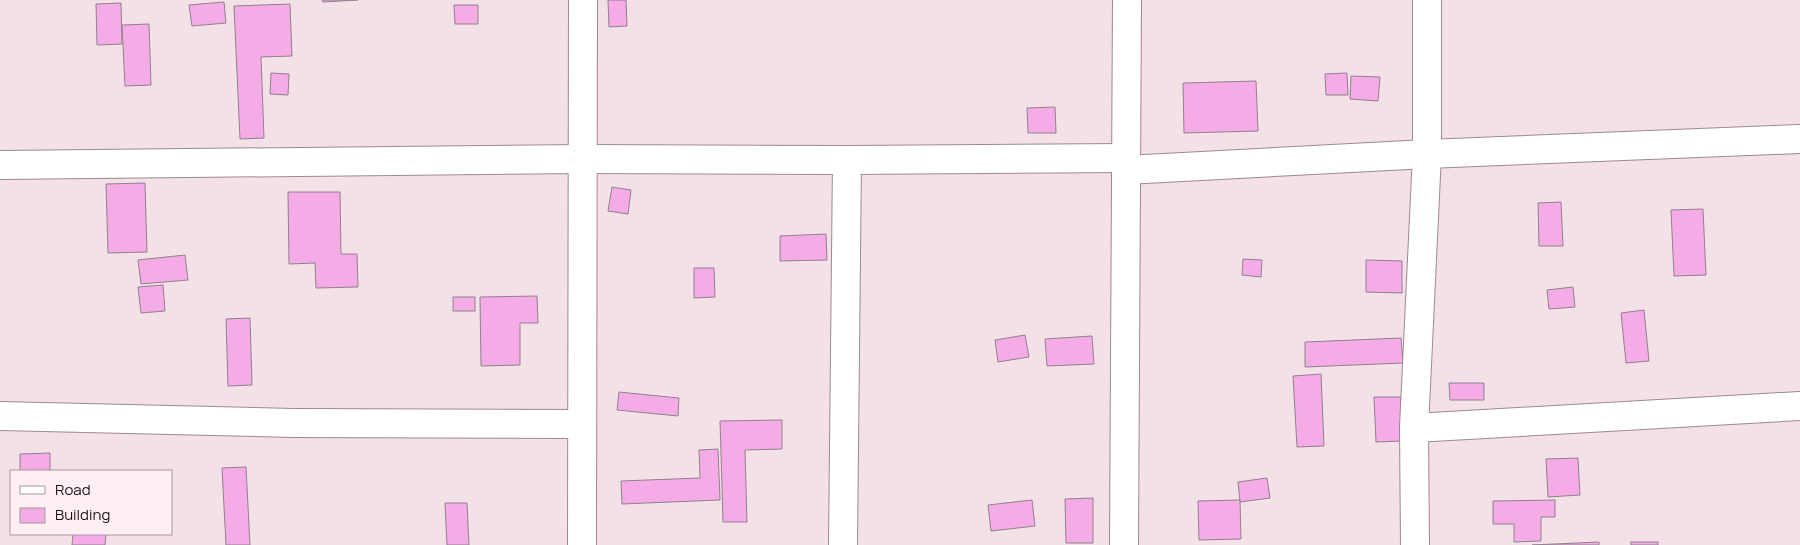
<svg xmlns="http://www.w3.org/2000/svg" width="1800" height="545" font-family="Manrope,sans-serif">
<style>
.building{fill:#f4abe6;stroke:#90828d}
.lines{fill:none;stroke-linecap:round;stroke-linejoin:round}
.minor-casing{stroke:#9b8a90;stroke-width:30}
.minor{stroke:#fff;stroke-width:28}
</style>
<rect width="100%" height="100%" fill="#f4e1e8"/>
<g class="building">
<polygon points="322,0 358,0 323,2"/>
<polygon points="608,0 626,0 627,26 609,27"/>
<polygon points="224,2 226,23 192,26 189,5"/>
<polygon points="121,3 122,44 97,45 96,4"/>
<polygon points="290,4 292,56 261,57 264,138 240,139 234,6"/>
<polygon points="454,5 478,5 478,24 455,24"/>
<polygon points="149,24 151,85 125,86 122,25"/>
<polygon points="271,73 289,74 288,95 270,94"/>
<polygon points="1347,73 1348,95 1326,95 1325,74"/>
<polygon points="1351,76 1380,77 1378,101 1350,99"/>
<polygon points="1256,81 1258,131 1184,133 1183,83"/>
<polygon points="1055,107 1056,133 1028,133 1027,108"/>
<polygon points="145,183 147,252 108,253 106,184"/>
<polygon points="612,187 631,190 628,214 608,211"/>
<polygon points="288,192 340,192 341,254 357,254 358,287 316,288 315,263 289,264"/>
<polygon points="1561,202 1563,246 1539,246 1538,203"/>
<polygon points="1703,209 1706,275 1674,276 1671,210"/>
<polygon points="826,234 827,260 780,261 780,236"/>
<polygon points="185,255 188,280 141,284 138,260"/>
<polygon points="1243,259 1262,260 1261,277 1242,275"/>
<polygon points="1366,260 1402,261 1402,293 1366,292"/>
<polygon points="694,268 714,268 715,297 694,298"/>
<polygon points="163,285 165,311 141,313 138,287"/>
<polygon points="1573,287 1575,307 1549,309 1547,290"/>
<polygon points="537,296 538,323 520,323 520,365 481,366 480,297"/>
<rect x="453" y="297" width="22" height="14"/>
<polygon points="1644,310 1649,361 1626,363 1621,313"/>
<polygon points="250,318 252,385 228,386 226,319"/>
<polygon points="1025,335 1029,357 998,362 995,340"/>
<polygon points="1092,336 1094,364 1047,366 1045,339"/>
<polygon points="1401,338 1403,363 1305,367 1305,342"/>
<polygon points="1321,374 1324,446 1297,447 1293,376"/>
<polygon points="1449,383 1484,383 1484,400 1450,400"/>
<polygon points="619,392 679,398 678,416 617,410"/>
<polygon points="1374,397 1401,397 1403,441 1376,442"/>
<polygon points="782,420 782,449 745,450 747,522 723,522 720,421"/>
<polygon points="718,449 720,500 622,504 621,481 700,478 699,450"/>
<polygon points="50,453 50,471 20,471 20,454"/>
<polygon points="1578,458 1580,495 1548,497 1546,459"/>
<polygon points="246,467 250,545 226,545 222,468"/>
<polygon points="1267,478 1270,498 1240,502 1238,482"/>
<polygon points="1093,498 1093,543 1066,543 1065,499"/>
<polygon points="1032,500 1035,526 991,531 988,505"/>
<polygon points="1240,500 1241,539 1199,540 1198,501"/>
<polygon points="1555,500 1555,517 1541,517 1541,541 1514,542 1514,524 1493,524 1493,501"/>
<polygon points="445,503 467,503 469,545 447,545"/>
<polygon points="73,534 106,534 105,545 72,545"/>
<polygon points="1599,542 1599,545 1532,545"/>
<rect x="1631" y="542" width="27" height="3"/>
</g>
<g class="lines">
<defs>
<g id="minor">
<polyline points="0,165 582,159 847,160 1126,158"/>
<polyline points="1126,170 1427,154 1800,139"/>
<polyline points="0,416 293,423 582,424"/>
<polyline points="1414,428 1800,406"/>
<polyline points="582,545 583,0"/>
<polyline points="843,545 847,160"/>
<polyline points="1124,545 1127,0"/>
<polyline points="1415,545 1414,428 1427,154 1427,0"/>
</g>
</defs>
<use href="#minor" class="minor-casing"/>
<use href="#minor" class="minor"/>
</g>
<rect x="10" y="470" width="162" height="65" fill="#ffeff5" stroke="#a3979c"/>
<rect x="20" y="486" width="25" height="8" fill="#ffffff" stroke="#a3979c"/>
<text x="55" y="495" font-size="15" fill="#1a1316">Road</text>
<rect x="20" y="508" width="25" height="15" fill="#f4abe6" stroke="#a3979c"/>
<text x="55" y="520" font-size="15" fill="#1a1316">Building</text>
</svg>
